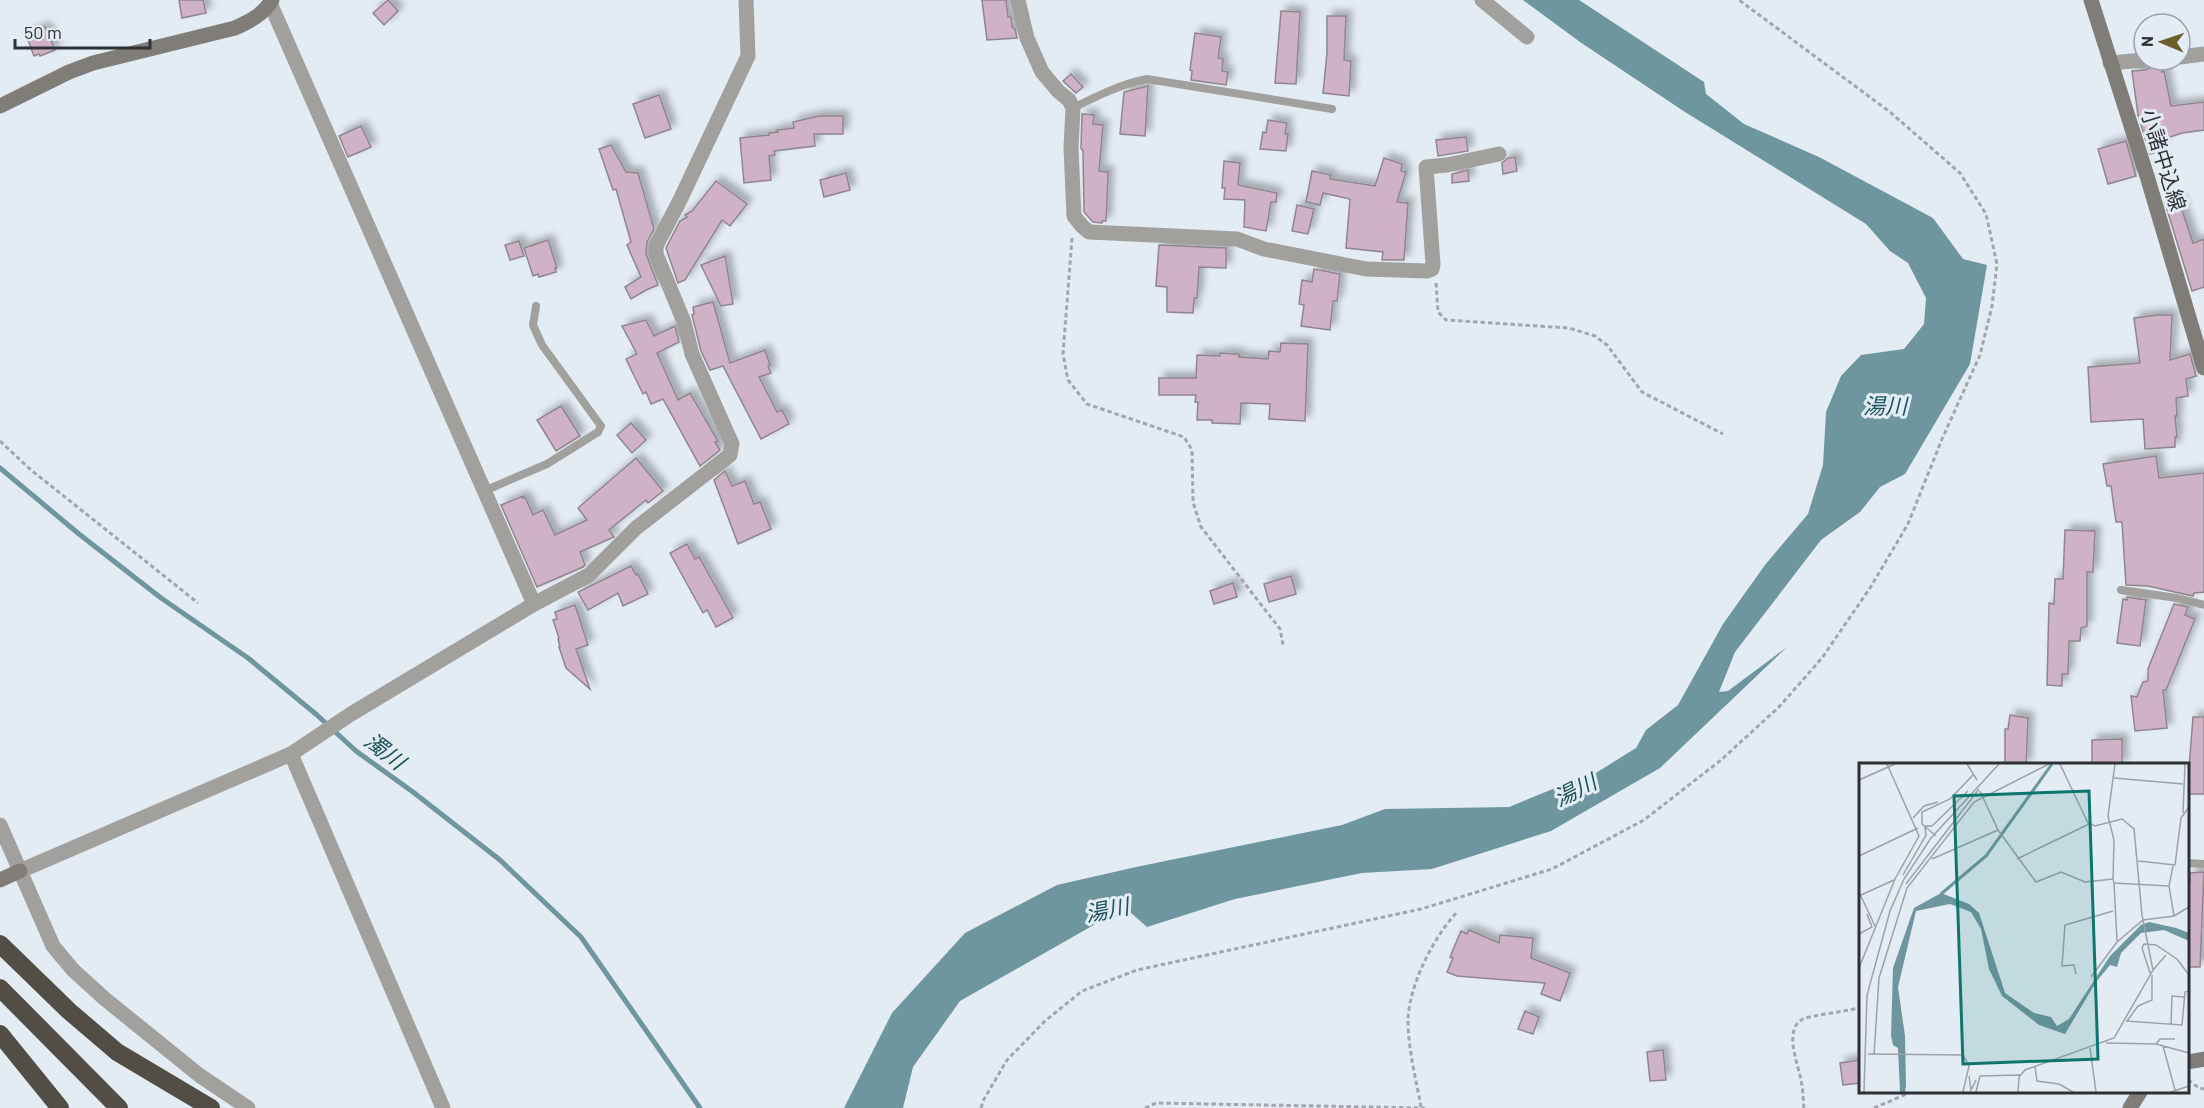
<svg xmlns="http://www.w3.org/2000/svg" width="2204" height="1108" font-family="Barlow,'Noto Sans JP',sans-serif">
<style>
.water{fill:#6e969e}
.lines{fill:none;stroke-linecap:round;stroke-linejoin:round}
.stream{stroke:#6e969e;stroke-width:5}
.building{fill:#d0b2c7;stroke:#8f868c;stroke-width:1.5;filter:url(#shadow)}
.path{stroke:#a0a6ac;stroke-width:3;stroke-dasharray:4.5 3;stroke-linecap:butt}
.lane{stroke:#a2a09c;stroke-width:8}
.street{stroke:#a2a09c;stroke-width:15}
.secondary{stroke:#807c77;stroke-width:15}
.highway{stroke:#524e46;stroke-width:18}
.labels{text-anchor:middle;stroke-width:6;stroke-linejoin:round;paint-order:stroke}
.street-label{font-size:21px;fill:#2e3134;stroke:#e3ebf3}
.water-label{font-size:22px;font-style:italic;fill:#1b545e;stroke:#e3ebf3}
.inset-river{fill:none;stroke:#6e969e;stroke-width:3}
.inset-road{fill:none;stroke:#9ba1a7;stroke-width:1.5}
.view{fill:#0f766e;fill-opacity:0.15;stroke:#0f766e;stroke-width:3}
.inset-edge{fill:none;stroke:#2e3134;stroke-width:3}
</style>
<defs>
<filter id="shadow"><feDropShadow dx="5.5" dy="-5.5" stdDeviation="3" flood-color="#0004"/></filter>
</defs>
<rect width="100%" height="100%" fill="#e3ebf3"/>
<polygon class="water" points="1523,0 1579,0 1704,82 1706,94 1744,124 1819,157 1933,218 1963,259 1987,265 1970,364 1905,474 1880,487 1860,512 1821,540 1735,652 1719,692 1728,691 1787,647 1660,768 1551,831 1432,869 1362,873 1235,899 1147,927 1130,912 1099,922 960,1001 913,1067 903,1108 844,1108 892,1013 965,933 1057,885 1136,867 1342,825 1385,809 1509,807 1570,782 1591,776 1636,748 1646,730 1678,705 1723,624 1765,565 1808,514 1823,465 1826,412 1841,376 1861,355 1904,349 1924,324 1926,298 1908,263 1890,251 1866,224 1685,112 1580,42"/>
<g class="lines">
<polyline class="stream" points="0,468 79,534 161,598 248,658 317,715 356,751 413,792 500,860 581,937 700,1108"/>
</g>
<g class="building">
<polygon points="179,0 203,0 206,13 182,18"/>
<polygon points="388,0 398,11 384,25 373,13"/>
<polygon points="982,0 1006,0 1008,17 1011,17 1012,27 1015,29 1017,38 987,40"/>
<polygon points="1281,11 1300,12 1296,84 1275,83"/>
<polygon points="1327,16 1346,16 1344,60 1351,61 1349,96 1323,93 1327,53"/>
<polygon points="45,27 55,50 40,56 39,54 34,56 26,35"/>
<polygon points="1195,33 1221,37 1218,58 1223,59 1222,71 1228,72 1226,85 1191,80 1192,71 1190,70"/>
<polygon points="2158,62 2158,66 2161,65 2162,72 2164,71 2171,106 2204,102 2204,130 2182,133 2158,141 2161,151 2150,154 2138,115 2132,71 2145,70 2150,68 2153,63"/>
<polygon points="1071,74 1083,87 1076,93 1063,81"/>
<polygon points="1148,86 1145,136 1120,134 1124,92"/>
<polygon points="659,95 671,129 645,138 633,104"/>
<polygon points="1082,114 1094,115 1093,124 1103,125 1099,171 1108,172 1108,176 1106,221 1102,221 1102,223 1093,222 1084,212 1083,151 1081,148"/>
<polygon points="819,116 843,116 843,134 814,134 815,146 774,151 775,155 769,156 771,180 744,183 740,138 769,135 769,133 778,132 777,130 794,128 793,122"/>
<polygon points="1268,120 1287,123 1285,134 1288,134 1286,151 1260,149 1263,132 1266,133"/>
<polygon points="361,126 371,147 348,157 339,136"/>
<polygon points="1466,137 1468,151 1438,156 1436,140"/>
<polygon points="2126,141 2136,176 2108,184 2098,149"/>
<polygon points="611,145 626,172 638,173 654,229 647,242 646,254 658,285 646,290 631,299 625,287 641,277 627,245 631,242 616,189 613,190 599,149"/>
<polygon points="1515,157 1517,171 1503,174 1502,163 1508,158"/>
<polygon points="1384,158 1402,164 1401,171 1406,172 1397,202 1408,203 1404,260 1382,260 1383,252 1346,248 1350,199 1323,193 1320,205 1306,202 1312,171 1331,175 1330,179 1375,186"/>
<polygon points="1224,161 1240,163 1238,185 1277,193 1276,202 1271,202 1266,231 1244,227 1245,200 1224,199 1225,188 1222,188"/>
<polygon points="1468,170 1469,181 1452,183 1452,174"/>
<polygon points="846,173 850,190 824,197 820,180"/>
<polygon points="716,181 747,204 730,226 722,220 685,280 678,283 666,248 680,221 687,217 685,215 692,211"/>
<polygon points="2178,198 2193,243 2204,239 2204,287 2192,291 2165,203"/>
<polygon points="1297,205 1314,209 1308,234 1292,231"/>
<polygon points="548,240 557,268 555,268 556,272 539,277 538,274 533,276 524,248"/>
<polygon points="519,241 524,256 510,260 505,245"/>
<polygon points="1159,245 1226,248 1226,268 1199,267 1197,298 1194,298 1193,313 1167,312 1167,287 1156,286"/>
<polygon points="725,256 733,304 721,306 701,265"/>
<polygon points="1314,269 1340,274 1337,301 1333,301 1330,330 1301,326 1304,305 1299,304 1302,280 1312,282"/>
<polygon points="713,302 730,363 765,350 770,365 768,366 771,373 759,377 777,412 782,410 789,424 761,439 723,366 710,370 701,351 692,315 694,314 693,307"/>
<polygon points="2157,315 2172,315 2170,360 2190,354 2196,376 2186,379 2188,396 2176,398 2177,416 2175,416 2177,437 2175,437 2175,447 2145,449 2143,419 2091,422 2088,367 2140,363 2134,318"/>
<polygon points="646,320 654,336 675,326 679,342 657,353 678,400 690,393 718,441 715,442 720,450 700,466 663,399 651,404 646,392 643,394 626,359 637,354 622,326"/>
<polygon points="1281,343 1308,344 1305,421 1269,419 1270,404 1241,403 1240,424 1212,423 1212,420 1197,420 1198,402 1195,402 1196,395 1159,395 1159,378 1196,378 1197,355 1220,356 1220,353 1239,354 1239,357 1268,359 1269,351 1280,352"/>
<polygon points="561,406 580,436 556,451 537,420"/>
<polygon points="631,423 646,440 632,453 617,435"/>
<polygon points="2156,456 2159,478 2204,473 2204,592 2194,593 2193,596 2148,586 2126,585 2122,522 2116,522 2111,486 2107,486 2103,464"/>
<polygon points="636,458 663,491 648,503 646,500 609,530 614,537 580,552 585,565 583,567 537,587 501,505 523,496 523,498 525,497 533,515 543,510 555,535 587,520 578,508"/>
<polygon points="725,471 732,486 745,481 754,504 760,502 771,529 738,544 714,480"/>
<polygon points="2065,530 2095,531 2093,572 2087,572 2087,626 2081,628 2080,641 2069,641 2068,674 2062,674 2062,686 2047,685 2049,603 2054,604 2055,579 2063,579"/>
<polygon points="687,544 695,559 699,557 733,618 716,627 707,610 703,613 670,553"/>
<polygon points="631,566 636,575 638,574 648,594 623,606 618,593 588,610 578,592"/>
<polygon points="1291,576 1296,594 1269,602 1264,584"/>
<polygon points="1233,583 1237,597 1214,604 1210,591"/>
<polygon points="2127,597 2146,600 2140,646 2117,643 2123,599 2127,600"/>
<polygon points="2174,604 2188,607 2185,615 2195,619 2166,690 2163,690 2167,728 2135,731 2131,696 2137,697 2143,682 2148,681 2148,669"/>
<polygon points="575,605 588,645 576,649 590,689 566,668 559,647 560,647 558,639 559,638 553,620 557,619 555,612"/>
<polygon points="2010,715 2028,718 2026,765 2005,765 2005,729 2008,729"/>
<polygon points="2193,717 2204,717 2204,794 2187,794"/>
<polygon points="2122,739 2122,765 2092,765 2092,740"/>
<polygon points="2204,872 2200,967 2187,967 2188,882 2190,882 2190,873"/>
<polygon points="1469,930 1499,943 1500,935 1533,938 1531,958 1570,973 1560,1001 1541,994 1545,983 1457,976 1447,972 1453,958 1450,957 1461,931 1467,934"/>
<polygon points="1525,1011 1539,1017 1533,1034 1518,1029"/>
<polygon points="1663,1050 1666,1080 1650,1081 1647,1052"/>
<polygon points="1860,1060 1860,1083 1843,1085 1840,1063"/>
</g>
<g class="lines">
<g class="path">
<polyline points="1072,238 1063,354 1068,380 1087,404 1184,437 1192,450 1193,502 1201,527 1280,629 1283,645"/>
<polyline points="1436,283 1438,312 1446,320 1569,328 1595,336 1607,345 1642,392 1723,434"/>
<polyline points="0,441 31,470 198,603"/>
<polyline points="2188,1080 2199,1088 2204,1089"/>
<path d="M1421,1107C1416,1079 1408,1049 1408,1020C1409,985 1434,936 1458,911"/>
<polyline points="981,1108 983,1101 1007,1060 1045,1021 1082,991 1137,970 1421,909 1552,869 1644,820 1721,760 1779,707 1822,658 1870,588 1908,524 1942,439 1980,355 1992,306 1997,264 1986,214 1960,173 1890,112 1739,0"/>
<polyline points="1145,1108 1156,1103 1425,1108"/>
<path d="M1804,1108C1803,1099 1803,1089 1801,1080C1798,1064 1783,1029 1803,1019C1813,1015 1842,1012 1854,1009L1860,1006"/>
<polyline points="1874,1108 1911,1092"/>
</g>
<g class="lane">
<path d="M1073,108C1097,96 1121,84 1147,79L1332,109"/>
<polyline points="484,491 547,464 598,432 601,426 542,345 533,325 536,306"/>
<polyline points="2121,590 2177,598 2204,605"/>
<polyline points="2188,863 2204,864"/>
</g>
<g class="street">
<polyline points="1018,0 1027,38 1042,72 1058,91 1069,100 1073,108 1071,148 1074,216 1082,226 1089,232 1237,239 1264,249 1366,269 1427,271 1432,269 1433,264 1426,167 1447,165 1499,154"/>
<polyline points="1482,0 1527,37"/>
<polyline points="270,3 534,604"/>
<polyline points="2180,57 2204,54"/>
<polyline points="2110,63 2144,60"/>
<polyline points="291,754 443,1108"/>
<polyline points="0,825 53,946 73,970 105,999 199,1075 248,1108"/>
<polyline points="20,871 291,754 351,714 534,604 589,575 636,528 730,455 732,444 692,354 684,322 656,254 656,246 680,200 748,56 746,0"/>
</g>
<g class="secondary">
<polyline points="2091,0 2147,176 2204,368"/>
<path d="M0,106L69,72L93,63L235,28C250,21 263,15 272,0"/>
<polyline points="0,880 20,871"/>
<polyline points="2188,1062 2204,1059"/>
<polyline points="2130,1108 2140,1092"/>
</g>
<g class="highway">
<polyline points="0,944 69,1011 117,1052 211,1108"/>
<polyline points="0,988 119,1108"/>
<polyline points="0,1034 60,1108"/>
</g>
</g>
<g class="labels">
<g class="street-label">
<text transform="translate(2163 160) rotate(73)" y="7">小諸中込線</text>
</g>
<g class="water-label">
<text x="1885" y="414">湯川</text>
<text transform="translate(385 751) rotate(38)" y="8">濁川</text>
<text transform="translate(1575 790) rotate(-27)" y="8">湯川</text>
<text transform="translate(1107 910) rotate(-11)" y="8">湯川</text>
</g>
</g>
<g transform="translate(1859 763)">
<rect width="330" height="330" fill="#e3ebf3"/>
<path d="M82,130L110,141L120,150L146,230L175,250L192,254L198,263L210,256L251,193L282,162L290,159L317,165L330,170V178L305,167L282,170L262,190L258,204L251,202L237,219L206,271L180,262L143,233L130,206L122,166L112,149L91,141L57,148L39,224L46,273L47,323L46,329H41L39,285L34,282L32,273L34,205L55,145Z" fill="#6e969e"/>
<path class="inset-river" d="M82,131L127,93L193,1"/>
<path class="inset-road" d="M108,1L118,17M255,15L324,21M0,17L36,1M121,28L139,67L177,119L202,109L226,119L254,116L255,120L310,123M324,50L326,1M54,55L65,43L79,39M66,63H73L109,28M77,73L63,61V49L91,36L114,12M0,93L59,65M73,96L139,67M158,96L230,61M279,98L316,102L322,55L330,44M314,103L310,123L315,153L330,144M44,112L67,72L66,64M254,116L255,77L249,53L256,1M255,120L258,178M47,121L120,26M0,129L16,163M2,132L35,117M0,171L13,164L8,151M0,205L36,116L60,73L28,1M294,207L307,192M291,210L283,185L285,181L297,182L318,196L330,212M217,211L215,202L203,203L206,162L254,148M232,214L258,179L284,157L315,153M267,258L323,262L326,229L330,228M268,258L279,243L293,237V212M312,261L313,233L325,234M247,280L297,281L330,290M297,281L301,276H316M304,283L316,327M231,285L237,329M9,291L104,292L110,303L104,329M15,292L20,215L48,125L115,39L190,1M176,304L178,318L200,321L214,329M110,313L112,327L117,317M5,329L8,232L31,148L45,116L72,75L140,1M117,329L121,313L161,312M159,329L160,314L166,307L255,275L294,207L283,152L275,66L263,56L236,63L229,60L201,1M312,329L330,323"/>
<path class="view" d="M230,28L239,296L104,301L95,33Z"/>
<rect width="330" height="330" class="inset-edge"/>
</g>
<g transform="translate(2162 42) rotate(272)"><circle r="28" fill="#e3ebf3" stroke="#9ba1a7" stroke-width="1.5"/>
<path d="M0-4.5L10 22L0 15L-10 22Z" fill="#6c5d2a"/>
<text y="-9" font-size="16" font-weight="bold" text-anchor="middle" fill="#2e3134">N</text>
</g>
<path d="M15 39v9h135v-9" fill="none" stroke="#2e3134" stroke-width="3"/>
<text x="24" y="39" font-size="18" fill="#2e3134" stroke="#e3ebf3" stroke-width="4.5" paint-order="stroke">50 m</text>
</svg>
